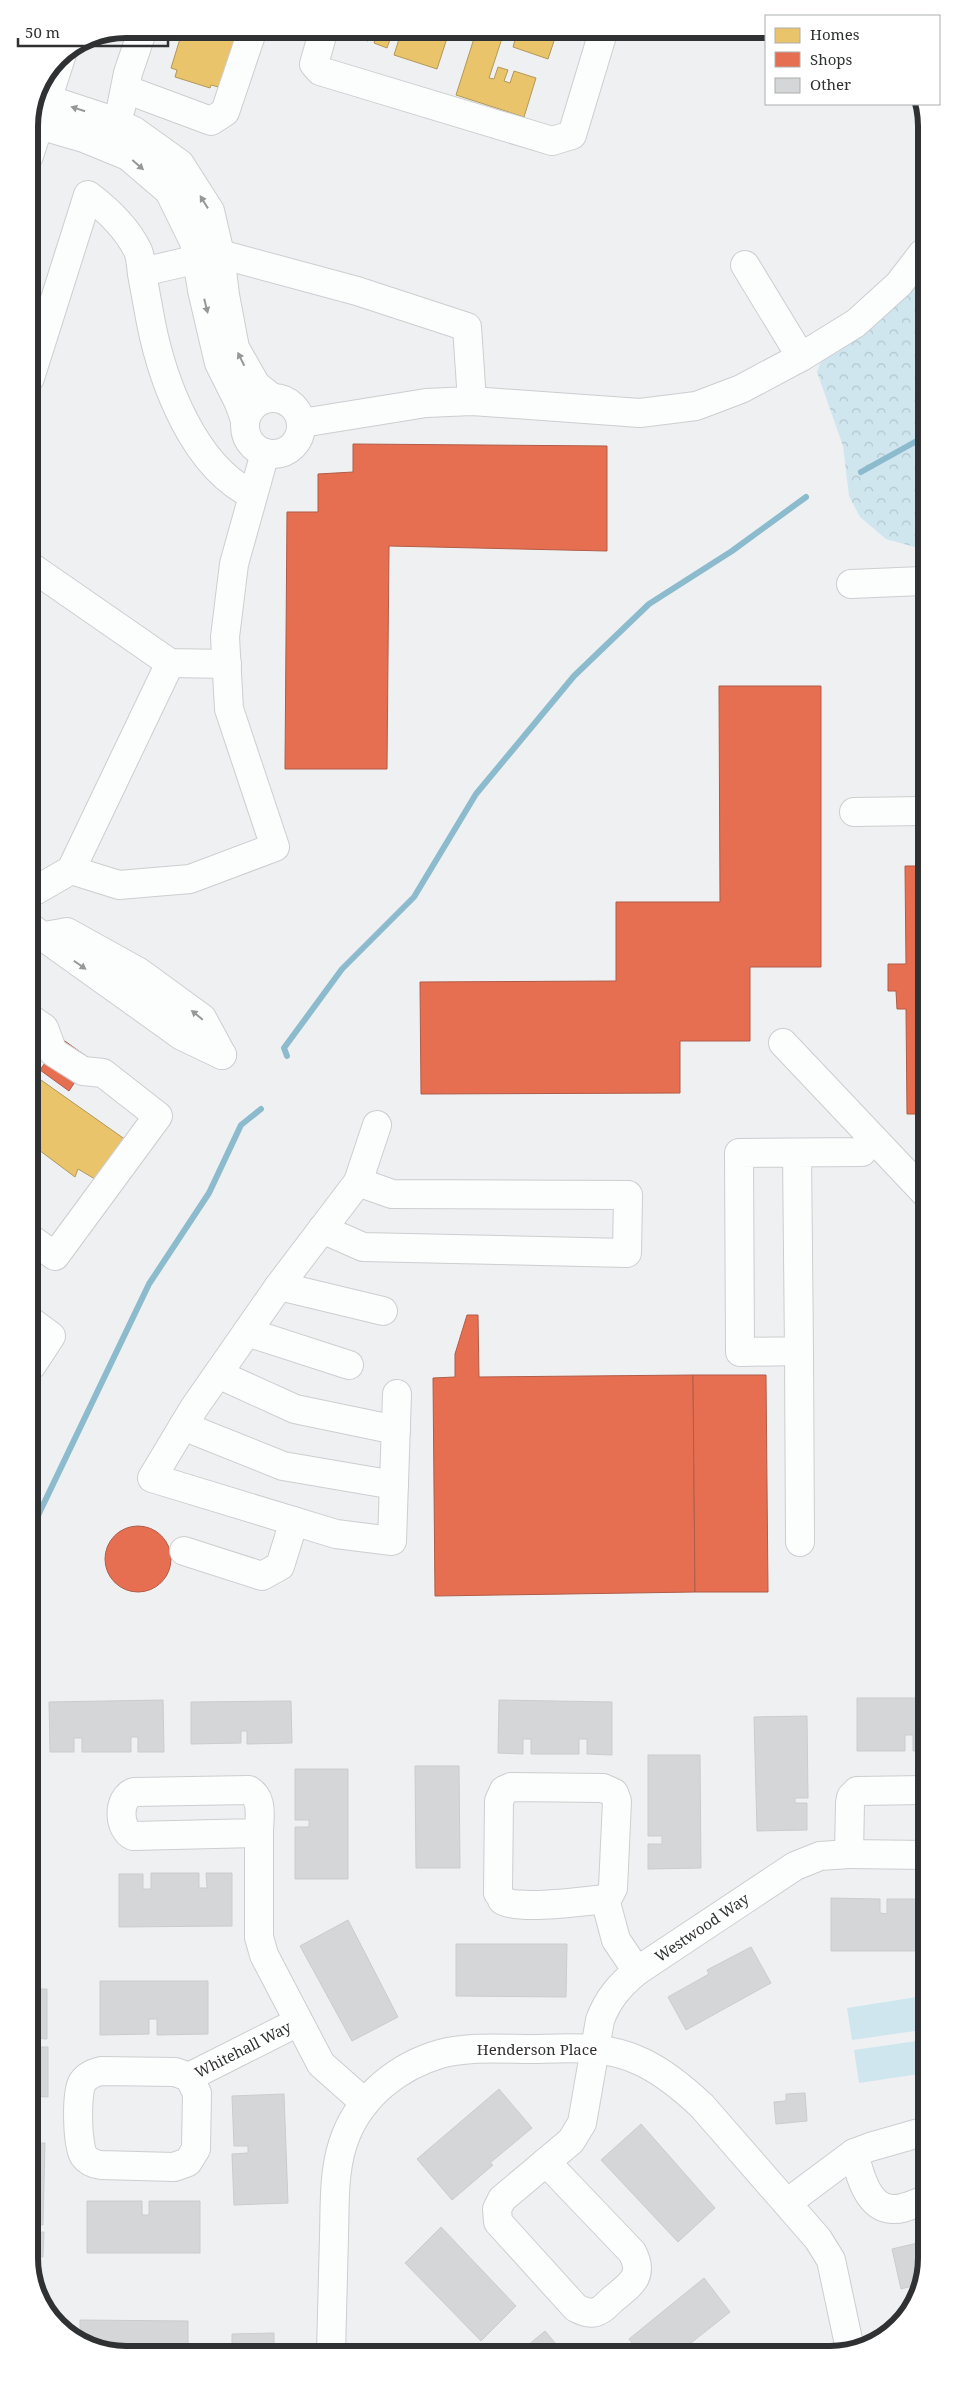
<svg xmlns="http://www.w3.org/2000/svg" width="955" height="2383" font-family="'Noto Serif',serif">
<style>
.forest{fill:url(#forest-crowns)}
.pitch{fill:#cfe6ef}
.homes{fill:#e9c46a;stroke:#b29859}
.shops{fill:#e76f51;stroke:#b05c48}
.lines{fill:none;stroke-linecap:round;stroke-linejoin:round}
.stream{stroke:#8cbbcd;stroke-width:6}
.building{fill:#d5d6d7;stroke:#cbcccd}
.minor-casing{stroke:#cccecf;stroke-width:30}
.major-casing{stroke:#cccecf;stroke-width:30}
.minor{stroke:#fcfdfd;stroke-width:28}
.major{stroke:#fcfdfd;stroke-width:28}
.oneway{fill:#969798}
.labels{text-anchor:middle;stroke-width:5;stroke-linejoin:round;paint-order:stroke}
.street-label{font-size:15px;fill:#303132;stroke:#fff}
.rim{fill:none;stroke:#303132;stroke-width:6}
</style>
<defs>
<pattern id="forest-crowns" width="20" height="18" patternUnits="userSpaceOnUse" patternTransform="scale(1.25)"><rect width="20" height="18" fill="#cfe6ef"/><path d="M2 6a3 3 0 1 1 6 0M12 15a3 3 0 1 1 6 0" fill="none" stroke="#b2c6cd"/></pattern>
</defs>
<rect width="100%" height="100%" fill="#eef0f2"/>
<polygon class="forest" points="922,278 922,549 886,539 860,517 849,496 843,446 817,372 821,361 874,327"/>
<g class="pitch">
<polygon points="917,1997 922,2030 852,2040 847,2008"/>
<polygon points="924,2040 926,2073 859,2083 854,2050"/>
</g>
<g class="homes">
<polygon points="183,29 241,29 222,88 211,85 210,88 175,77 177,70 171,68"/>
<polygon points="351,29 400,29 409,33 410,29 419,29 417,35 425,38 428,29 450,29 437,69 394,55 400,36 392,34 387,48 374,43 378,31 372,29 368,41 349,35"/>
<polygon points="477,29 505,29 489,78 494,79 498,67 508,70 504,81 510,83 514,71 536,78 524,117 456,95"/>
<polygon points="518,29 530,33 532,29 558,29 548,59 513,47"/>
<polygon points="31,1073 126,1140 100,1182 78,1169 75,1177 31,1144"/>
</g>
<g class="shops">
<polygon points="353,444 607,446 607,551 389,546 387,769 285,769 287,512 318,512 318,474 353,472"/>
<polygon points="719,686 821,686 821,967 750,967 750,1041 680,1041 680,1093 421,1094 420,982 616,981 616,902 720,902"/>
<polygon points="921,849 923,849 924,1114 907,1114 906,1009 897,1009 896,991 888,991 888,964 906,964 905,866 921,866"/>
<polygon points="62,1039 90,1059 69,1091 40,1070"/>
<polygon points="467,1315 478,1315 479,1377 693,1375 695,1592 435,1596 433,1378 455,1377 455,1354"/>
<polygon points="693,1375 766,1375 768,1592 695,1592"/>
<circle cx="138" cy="1559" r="33"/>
</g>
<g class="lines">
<g class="stream">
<polyline points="861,472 922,438"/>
<polyline points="287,1056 284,1048 342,969 414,897 476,794 574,676 649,604 732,551 806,497"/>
<polyline points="32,1528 149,1284 209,1193 241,1125 261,1109"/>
</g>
</g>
<g class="building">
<polygon points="857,1698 925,1698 925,1751 913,1751 913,1735 905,1735 905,1751 857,1751"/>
<polygon points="163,1700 164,1752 138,1752 138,1737 131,1737 131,1752 82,1752 82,1738 74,1738 74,1752 50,1752 49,1702"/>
<polygon points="499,1700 612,1702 612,1755 587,1754 587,1739 579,1739 579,1754 531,1754 531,1739 523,1739 523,1754 498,1753"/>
<polygon points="291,1701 292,1743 247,1744 247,1731 241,1731 241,1743 191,1744 191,1702"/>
<polygon points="807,1716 808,1798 795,1798 795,1803 807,1803 807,1830 757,1831 754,1717"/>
<polygon points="648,1755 700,1755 701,1868 648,1869 648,1844 662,1844 662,1836 648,1836"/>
<polygon points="415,1766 459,1766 460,1868 416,1868"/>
<polygon points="295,1769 348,1769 348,1879 295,1879 295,1827 309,1827 309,1820 295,1820"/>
<polygon points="151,1873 199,1873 199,1888 207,1888 206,1873 232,1873 232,1926 119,1927 119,1874 143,1874 143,1889 151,1889"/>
<polygon points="831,1898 880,1899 880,1913 887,1914 887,1899 925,1899 926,1951 831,1951"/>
<polygon points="348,1920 398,2017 352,2041 300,1946"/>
<polygon points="456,1944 567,1944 566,1997 456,1996"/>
<polygon points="751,1947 771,1983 686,2030 668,1997 709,1974 707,1970"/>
<polygon points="100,1981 208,1981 208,2034 157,2035 157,2019 149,2019 149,2034 100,2035"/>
<polygon points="33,1989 47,1989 47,2039 33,2038 33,2047 48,2047 48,2097 33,2096"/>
<polygon points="499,2089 532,2128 490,2163 493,2165 452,2200 417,2159"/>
<polygon points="805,2093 807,2121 776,2124 774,2102 786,2101 786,2094"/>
<polygon points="284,2094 288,2203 234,2205 232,2154 248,2153 248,2146 234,2146 232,2096"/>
<polygon points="641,2124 715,2208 678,2242 601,2160"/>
<polygon points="33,2143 45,2143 43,2225 34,2225"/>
<polygon points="87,2201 142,2201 142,2215 149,2215 149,2201 200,2201 200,2253 87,2253"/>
<polygon points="441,2227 516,2306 481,2341 405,2263"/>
<polygon points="34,2232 44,2232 43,2257 34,2257"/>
<polygon points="926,2241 926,2258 917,2285 901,2289 892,2249"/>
<polygon points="704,2278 730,2312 682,2350 638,2351 629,2339"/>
<polygon points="80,2320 188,2321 188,2354 119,2354 80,2339"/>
<polygon points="545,2331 562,2351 521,2351"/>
<polygon points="274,2333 274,2353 232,2353 232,2334"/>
</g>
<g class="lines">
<defs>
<g id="minor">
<polyline points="324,29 314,64 320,71 552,141 572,135 604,29"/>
<polyline points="125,89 211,121 225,112 253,29"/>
<polyline points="35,95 111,120 134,131 180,164 210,211 220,254 225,295 235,348 256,385 271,397"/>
<polyline points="121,108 128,73 143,29"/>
<polyline points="29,122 84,138 128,156 169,191 194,242 202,290 219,363 239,403 245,420"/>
<polyline points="745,265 801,357"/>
<polyline points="142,272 220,254 357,291 467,327 472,401"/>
<path d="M30,378L88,195C108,210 127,228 138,251C141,258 141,267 142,274C145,290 148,307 151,323C163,383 194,467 253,495"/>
<circle cx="273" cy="426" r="28"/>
<polyline points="302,423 426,403 472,401 640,413 696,406 741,389 801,357 856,323 899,284 922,254"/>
<polyline points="30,566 170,663 227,664"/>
<polyline points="851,584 922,581"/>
<polyline points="170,663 71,870 119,885 190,879 275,847 229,709 225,637 234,564 265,453"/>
<polyline points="854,812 923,811"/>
<polyline points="31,893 71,870"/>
<polyline points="31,928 182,1036 222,1055"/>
<polyline points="40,937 67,932 139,972 202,1018 222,1055"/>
<polyline points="31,1019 44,1028 53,1052 83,1071 103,1073 158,1116 55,1256 31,1239"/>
<polyline points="783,1043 924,1192"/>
<polyline points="377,1125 358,1182 279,1286 194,1408 152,1478 336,1534 392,1541 397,1394"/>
<polyline points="797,1153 799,1351 740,1352 739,1153 862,1152 871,1137"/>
<polyline points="322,1229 363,1247 627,1253 628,1195 392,1194 358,1182"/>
<polyline points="279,1286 383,1311"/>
<polyline points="32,1322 51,1336 32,1365"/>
<polyline points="247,1332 349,1365"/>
<polyline points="799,1351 800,1542"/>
<polyline points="218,1374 295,1409 396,1430"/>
<polyline points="183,1426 283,1466 394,1485"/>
<polyline points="184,1551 262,1576 280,1566 294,1521"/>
<path d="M511,1787L603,1788L614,1793L617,1801L613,1888L610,1894L605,1899C586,1901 515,1911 502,1900C502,1899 499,1894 498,1893L499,1801L504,1790Z"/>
<path d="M249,1790C264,1799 259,1818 259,1833L133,1836C118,1829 117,1798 134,1792Z"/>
<polyline points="925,1790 857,1791 851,1797 850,1803 849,1854 925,1855"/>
<polyline points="259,1833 259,1937 264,1955 321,2064 365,2103"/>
<polyline points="605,1899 616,1940 637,1971"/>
<path d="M101,2071L175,2072L189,2077L197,2093L196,2149L188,2162L174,2167L101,2165C94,2164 88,2162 84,2156C77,2146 76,2095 82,2083C86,2076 93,2073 101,2071Z"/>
<polyline points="189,2077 298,2022"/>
<path d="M926,2131L870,2147L854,2153C859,2172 867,2208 892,2209C903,2210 915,2203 926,2200"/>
<path d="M546,2162L571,2141L582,2123L600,2020C608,1999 619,1986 637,1971L795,1866L820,1856L849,1854"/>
<path d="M546,2162L632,2252C645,2276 631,2284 613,2299C609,2302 604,2309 598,2311C591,2315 583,2311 576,2308L498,2222L497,2209L502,2199Z"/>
<polyline points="787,2203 854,2153"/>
<path d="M331,2353C332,2314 333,2275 334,2236C335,2202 333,2167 346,2135C362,2095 399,2066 440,2054C470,2046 504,2049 534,2049C572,2048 607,2045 642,2062C665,2073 684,2089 702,2106L818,2239L831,2260L850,2349"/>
</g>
<polyline id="major" points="29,156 62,54"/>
</defs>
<use href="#minor" class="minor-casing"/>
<use href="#major" class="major-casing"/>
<use href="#minor" class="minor"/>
<use href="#major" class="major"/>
</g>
<defs><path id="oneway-solid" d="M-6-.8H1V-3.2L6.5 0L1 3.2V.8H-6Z" transform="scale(1.25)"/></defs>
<g class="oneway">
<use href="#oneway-solid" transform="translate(78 109) rotate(-162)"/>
<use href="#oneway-solid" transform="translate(138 165) rotate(41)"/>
<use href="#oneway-solid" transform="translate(204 202) rotate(-122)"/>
<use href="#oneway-solid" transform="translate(206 306) rotate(76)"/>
<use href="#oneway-solid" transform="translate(241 359) rotate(-116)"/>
<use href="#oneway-solid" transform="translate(80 965) rotate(35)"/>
<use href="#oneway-solid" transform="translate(197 1015) rotate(-141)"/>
</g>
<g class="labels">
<g class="street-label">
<text transform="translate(702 1928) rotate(-34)" y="5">Westwood Way</text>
<text transform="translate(243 2050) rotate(-27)" y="5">Whitehall Way</text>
<text x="537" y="2055">Henderson Place</text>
</g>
</g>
<path d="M0 0H955V2383H0ZM126 38H830A88 88 0 0 1 918 126V2258A88 88 0 0 1 830 2346H126A88 88 0 0 1 38 2258V126A88 88 0 0 1 126 38Z" fill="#fff" fill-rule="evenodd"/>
<path class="rim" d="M126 38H830A88 88 0 0 1 918 126V2258A88 88 0 0 1 830 2346H126A88 88 0 0 1 38 2258V126A88 88 0 0 1 126 38Z"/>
<rect x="765" y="15" width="175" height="90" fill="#ffffff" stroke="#acadad"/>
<rect x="775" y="28" width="25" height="15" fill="#e9c46a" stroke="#acadad"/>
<text x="810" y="40" font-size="15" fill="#303132">Homes</text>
<rect x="775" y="52" width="25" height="15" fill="#e76f51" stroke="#acadad"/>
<text x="810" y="65" font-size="15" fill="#303132">Shops</text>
<rect x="775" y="78" width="25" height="15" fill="#d5d6d7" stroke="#acadad"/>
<text x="810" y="90" font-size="15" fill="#303132">Other</text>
<path d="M18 38v8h150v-8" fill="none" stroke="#303132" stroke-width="2.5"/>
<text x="25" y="38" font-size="15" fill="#303132" stroke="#ffffff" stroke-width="4" paint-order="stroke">50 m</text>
</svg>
